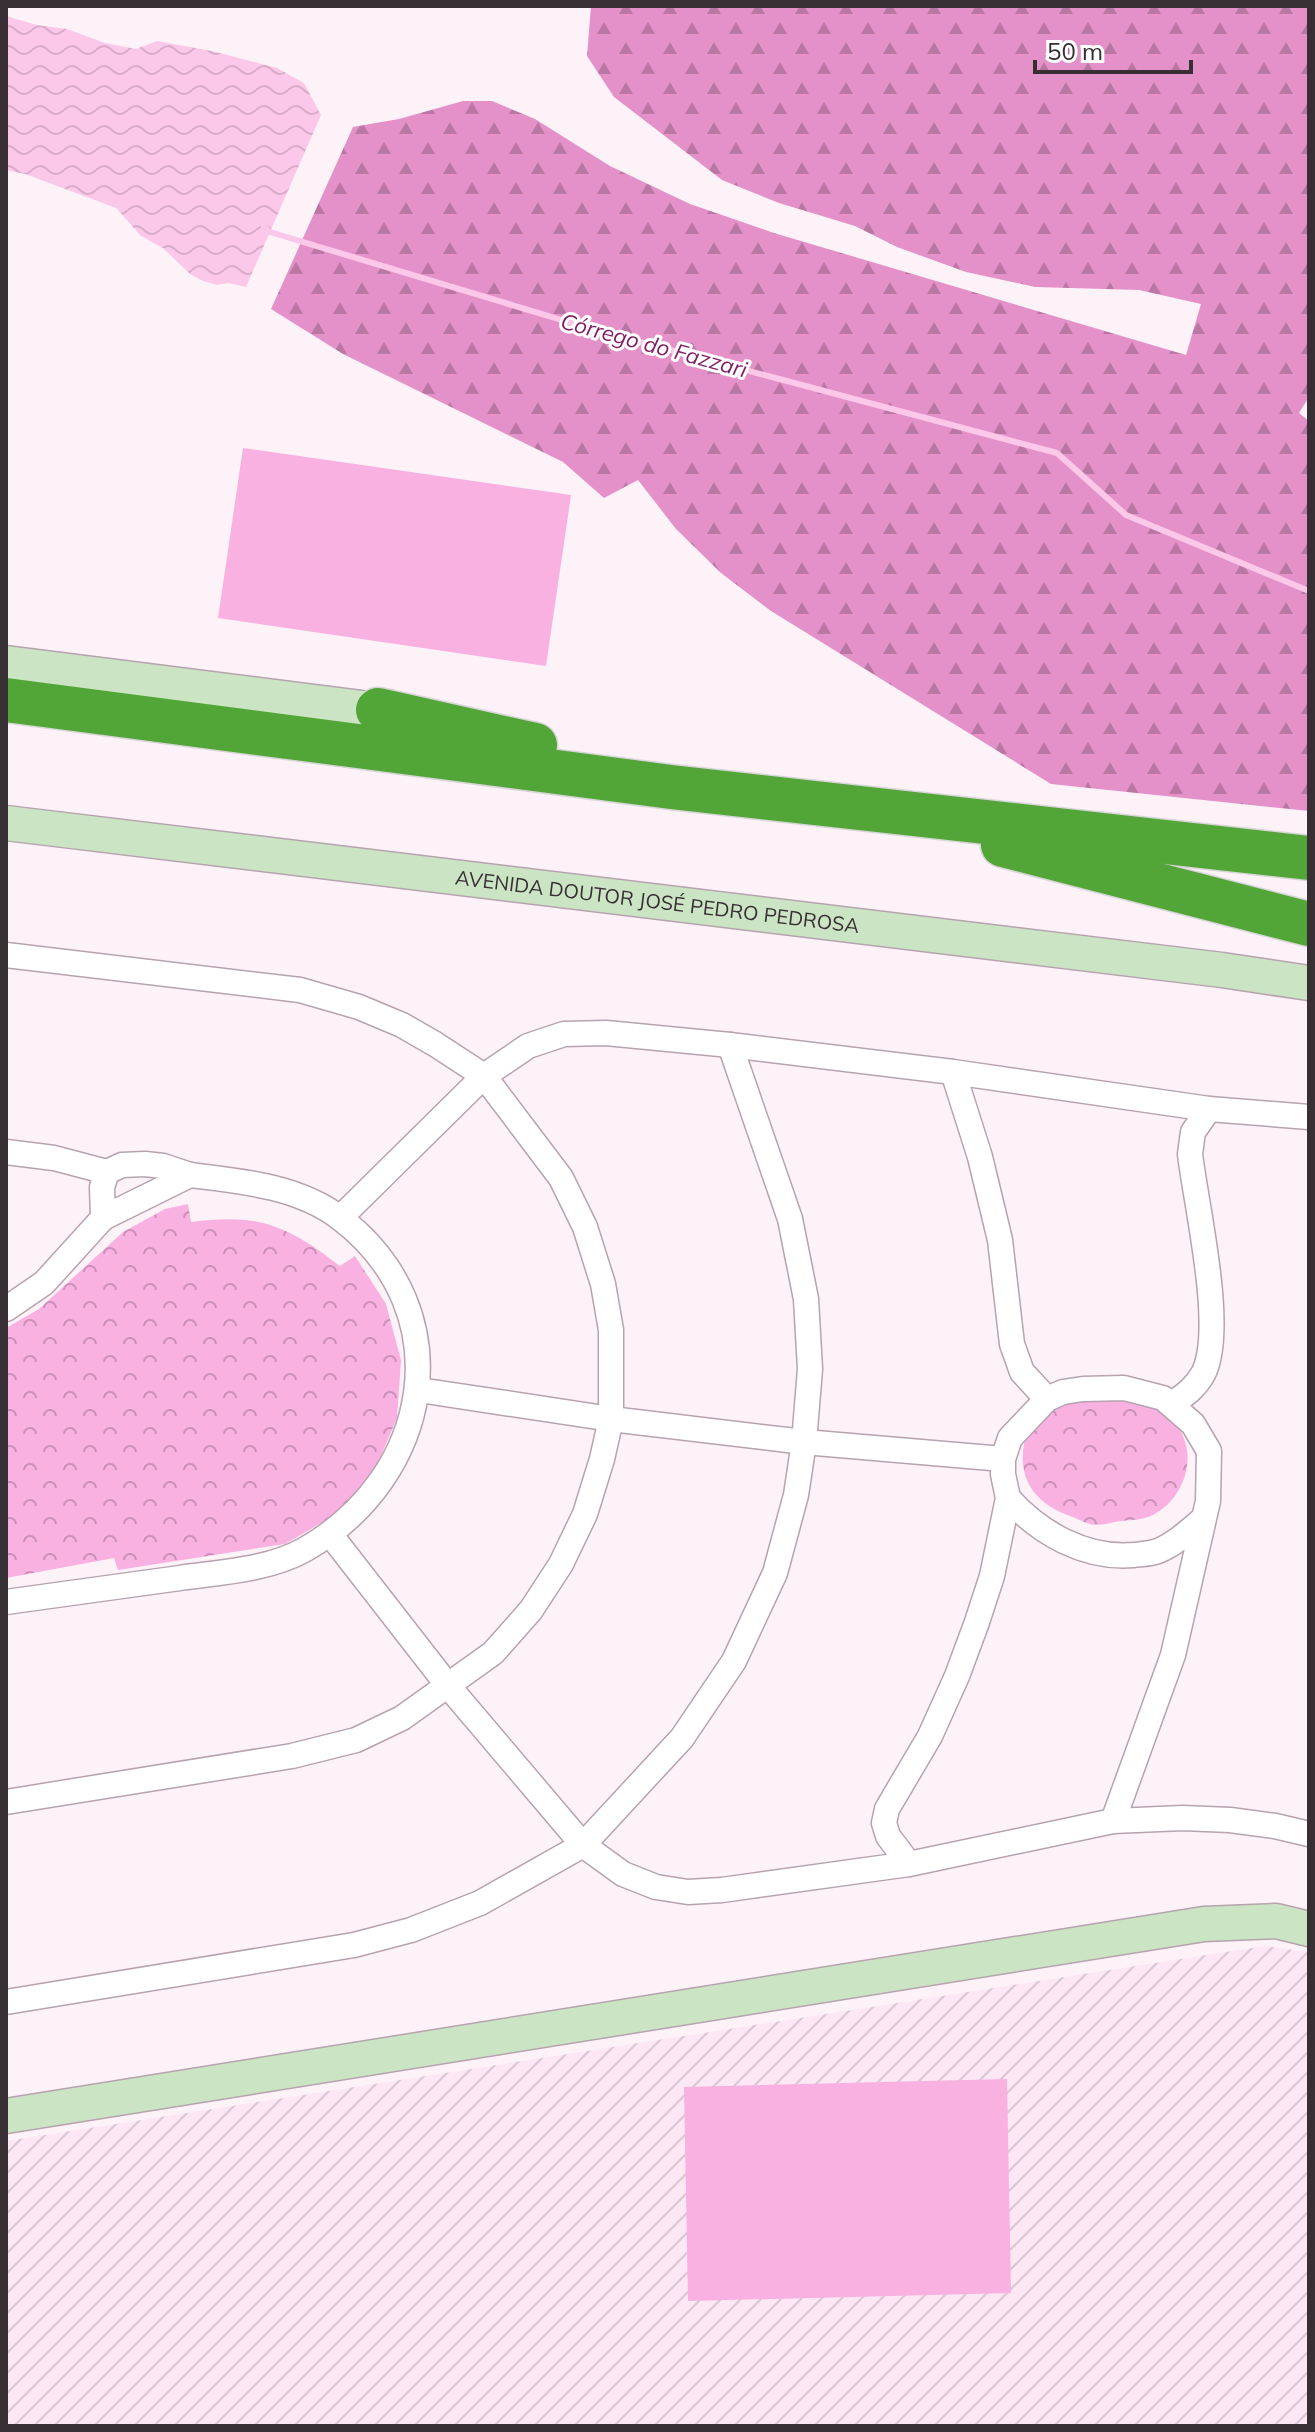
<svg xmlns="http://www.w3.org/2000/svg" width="1315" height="2432" font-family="Mulish,sans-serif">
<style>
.industrial{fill:url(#industrial-furrows)}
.forest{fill:url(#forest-firs)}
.park{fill:url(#park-crowns)}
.pitch{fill:#f9b1e1}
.water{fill:url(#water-waves)}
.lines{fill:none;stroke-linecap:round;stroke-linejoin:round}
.stream{stroke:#fcc8ea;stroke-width:6}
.street-casing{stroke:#b6a3af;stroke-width:27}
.secondary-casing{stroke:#b6a3af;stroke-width:37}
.highway-casing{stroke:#d7d5d6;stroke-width:47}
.street{stroke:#fff;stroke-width:24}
.secondary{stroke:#cbe4c3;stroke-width:34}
.highway{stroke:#52a537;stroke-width:44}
.labels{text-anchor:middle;stroke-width:6;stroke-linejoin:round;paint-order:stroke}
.street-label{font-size:20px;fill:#372f34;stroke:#fff}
.water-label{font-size:22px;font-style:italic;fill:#7f1e67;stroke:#fff}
</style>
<defs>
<pattern id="industrial-furrows" width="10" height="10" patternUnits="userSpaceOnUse" patternTransform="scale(2)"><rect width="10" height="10" fill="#fde7f5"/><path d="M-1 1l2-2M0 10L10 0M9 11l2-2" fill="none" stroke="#d9c6d3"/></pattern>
<pattern id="forest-firs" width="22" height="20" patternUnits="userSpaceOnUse" patternTransform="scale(2)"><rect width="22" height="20" fill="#e591c9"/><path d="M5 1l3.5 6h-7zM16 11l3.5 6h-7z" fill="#ba77a4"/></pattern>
<pattern id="park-crowns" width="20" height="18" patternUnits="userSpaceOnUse" patternTransform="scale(2)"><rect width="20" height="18" fill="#f9b1e1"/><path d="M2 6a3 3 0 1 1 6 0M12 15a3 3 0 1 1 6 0" fill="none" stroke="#ca90b7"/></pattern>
<pattern id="water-waves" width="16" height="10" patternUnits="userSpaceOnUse" patternTransform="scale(2)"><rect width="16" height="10" fill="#fcc8ea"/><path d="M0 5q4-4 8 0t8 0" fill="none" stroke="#d9acc9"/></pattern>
</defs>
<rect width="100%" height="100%" fill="#fef2f9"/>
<polygon class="industrial" points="1265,1946 1309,1952 1309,2426 6,2426 6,2141"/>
<polygon class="forest" points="591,6 1309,6 1309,397 1299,413 1309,421 1309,811 1051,784 771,611 721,573 676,529 638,480 604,498 563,462 343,354 271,309 353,127 399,119 463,101 492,101 535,119 610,166 690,204 774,233 1186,355 1201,304 1139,290 1035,287 966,272 897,247 855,226 779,203 722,180 614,97 587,56"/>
<g class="park">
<path d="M188,1204L191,1222C258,1213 287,1225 340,1266L355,1256L386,1304L401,1360L397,1418L374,1472L335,1515L285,1544L118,1570L114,1558L6,1578V1328L39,1309L123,1232L165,1209Z"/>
<path d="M1111,1391C1147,1402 1179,1406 1187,1450C1191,1476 1175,1505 1151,1516C1142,1520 1130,1520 1121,1521C1113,1522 1104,1525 1096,1525C1089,1525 1080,1520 1073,1517C1039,1506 1017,1483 1024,1444C1026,1431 1038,1417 1045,1406Z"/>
</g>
<g class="pitch">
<polygon points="243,448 571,495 546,666 218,618"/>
<polygon points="1007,2079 1011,2293 688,2301 684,2087"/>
</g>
<polygon class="water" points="6,16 37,25 67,29 105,43 136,49 157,41 212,51 277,68 304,83 321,115 246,287 228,283 217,285 203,281 190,274 163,248 141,236 116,208 25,174 6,170"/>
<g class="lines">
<polyline class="stream" points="264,227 270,232 595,330 1057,453 1126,515 1309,591"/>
<defs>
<g id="street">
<polyline points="6,955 300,990 359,1007 402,1025 435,1044 484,1076 561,1178 585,1227 603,1284 611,1330 611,1419 602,1459 585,1514 561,1564 531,1610 493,1653 402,1718 356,1740 292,1756 6,1802"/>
<polyline points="953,1072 980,1157 1000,1240 1012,1344 1022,1372 1047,1399"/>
<polyline points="6,1152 54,1158 107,1172"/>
<polygon points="145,1164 163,1166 190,1175 103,1218 102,1187 107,1172 122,1165"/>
<polyline points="340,1218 484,1076 528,1046 564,1034 606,1033 730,1045 953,1072 1209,1109 1309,1117"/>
<polyline points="6,1309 44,1283 103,1218"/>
<polyline points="419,1390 611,1419 804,1442 1003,1459"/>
<path d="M1172,1404C1185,1395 1195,1388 1203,1374C1226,1330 1196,1206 1190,1154L1193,1132L1209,1109"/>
<path d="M1008,1498C1039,1533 1085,1559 1133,1555C1141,1554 1150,1554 1158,1551C1175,1544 1189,1531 1203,1519"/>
<polyline points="330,1534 449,1687 583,1845 623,1874 656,1887 688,1892 722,1890 909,1864 1113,1821 1183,1818 1230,1820 1275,1826 1309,1834"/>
<path d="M6,1602C64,1594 122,1586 180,1578C221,1572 268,1570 304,1550C432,1478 463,1312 340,1218C298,1186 240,1181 190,1175"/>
<polyline points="909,1864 888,1836 884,1823 887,1809 930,1736 957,1676 977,1622 992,1576 1008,1498 1003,1474 1003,1459 1010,1438 1047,1399 1063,1392 1083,1389 1124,1388 1163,1398 1193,1424 1209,1451 1208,1501 1173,1655 1113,1821"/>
<polyline points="6,2002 354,1945 411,1930 480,1903 583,1845 682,1738 734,1661 775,1573 796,1495 804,1442 810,1369 806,1299 790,1219 730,1045"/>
</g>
<g id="secondary">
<polyline points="6,663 378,710"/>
<path id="s1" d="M6,823L1222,970L1309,983"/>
<polyline points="6,2116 1204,1924 1276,1921 1309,1929"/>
</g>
<g id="highway">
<polyline points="6,700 671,787 1309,858"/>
<polyline points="378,710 535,745"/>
<polyline points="1003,845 1309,924"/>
</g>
</defs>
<use href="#street" class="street-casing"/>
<use href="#secondary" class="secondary-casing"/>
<use href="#highway" class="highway-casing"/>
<use href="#street" class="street"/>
<use href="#secondary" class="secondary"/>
<use href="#highway" class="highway"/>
</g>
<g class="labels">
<g class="street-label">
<text dy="7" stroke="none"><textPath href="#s1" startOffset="656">AVENIDA DOUTOR JOSÉ PEDRO PEDROSA</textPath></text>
</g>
<g class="water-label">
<text transform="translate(654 345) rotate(15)" y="8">Córrego do Fazzari</text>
</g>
</g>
<rect width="1315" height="2432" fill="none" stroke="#372f34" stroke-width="16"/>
<path d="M1035 60v12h156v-12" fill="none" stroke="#372f34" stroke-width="4"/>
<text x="1047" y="60" font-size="24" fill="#372f34" stroke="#ffffff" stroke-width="6" paint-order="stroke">50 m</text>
</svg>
